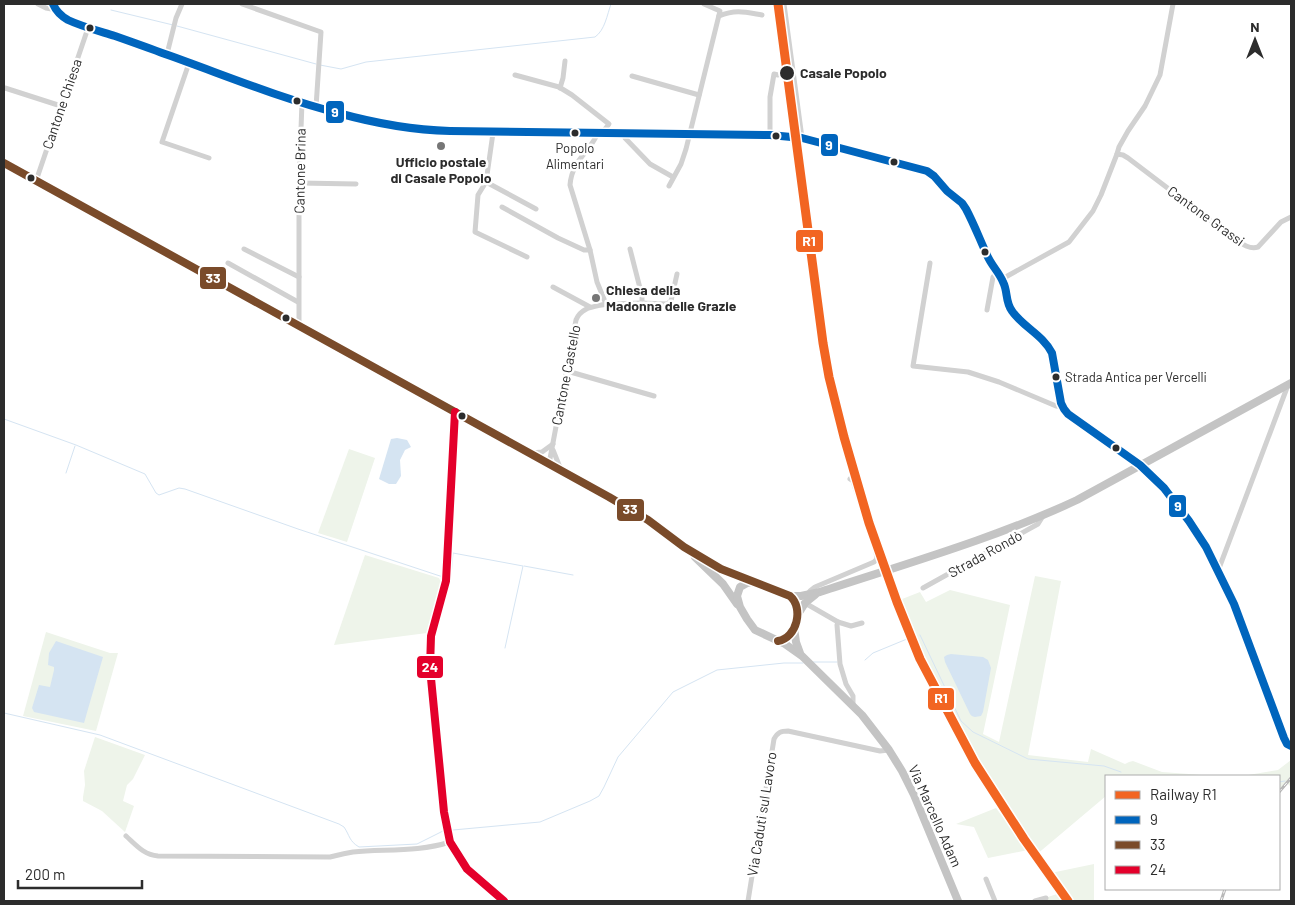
<svg xmlns="http://www.w3.org/2000/svg" width="1295" height="905" font-family="Barlow,sans-serif">
<style>
.green{fill:#eef4ea}
.water{fill:#d5e4f2}
.lines{fill:none;stroke-linecap:round;stroke-linejoin:round}
.stream{stroke:#d5e4f2;stroke-width:1}
.minor{stroke:#d1d1d1;stroke-width:5}
.tertiary{stroke:#d1d1d1;stroke-width:6}
.primary{stroke:#c4c4c4;stroke-width:8}
.rail-casing{stroke:#b8b8b8;stroke-width:3}
.rail{stroke:#fff;stroke-width:1;stroke-dasharray:4;stroke-linecap:butt}
.bus-1-casing{stroke:#fff;stroke-width:11}
.bus-2-casing{stroke:#fff;stroke-width:11}
.bus-3-casing{stroke:#fff;stroke-width:11}
.bus-1{stroke:#0065bd;stroke-width:8}
.bus-2{stroke:#7a4b2a;stroke-width:8}
.bus-3{stroke:#e4002b;stroke-width:8}
.rail-1-casing{stroke:#fff;stroke-width:12}
.rail-1{stroke:#f26522;stroke-width:9}
.bus-dot{fill:#2c2c2c;stroke:#fff;stroke-width:2}
.poi-dot{fill:#767676;stroke:#fff;stroke-width:2}
.labels{text-anchor:middle;stroke-width:5;stroke-linejoin:round;paint-order:stroke}
.bus-label{font-size:13px;fill:#2c2c2c;stroke:#fff}
.stop-label{font-size:14px;font-weight:bold;fill:#2c2c2c;stroke:#fff;text-anchor:start}
.street-label{font-size:14px;fill:#2c2c2c;stroke:#fff}
.poi-label{font-size:14px;font-weight:bold;fill:#2c2c2c;stroke:#fff}
.line-badge{stroke:#fff;stroke-width:2}
.badge-label{font-size:14px;text-anchor:middle;font-weight:bold;fill:#fff}
</style>
<rect width="100%" height="100%" fill="#fff"/>
<g class="green">
<polygon points="349,449 375,458 347,542 318,533"/>
<polygon points="365,555 439,578 441,582 427,633 334,645"/>
<polygon points="1035,576 1061,581 1028,755 1088,762 1091,749 1125,764 1129,762 1133,761 1162,772 1216,776 1106,776 1106,796 1036,855 975,763 897,601 920,592 926,602 950,590 1010,605 983,734 999,742"/>
<polygon points="46,632 110,653 118,653 96,731 23,716"/>
<polygon points="95,737 145,755 133,779 127,785 123,801 134,806 125,832 102,811 83,801 83,797 85,785 84,771"/>
<polygon points="1291,760 1291,787 1286,782 1279,792 1279,776 1242,776 1278,770"/>
<polygon points="996,808 1028,850 988,858 974,827 956,824"/>
<polygon points="1094,864 1094,901 1036,901 1060,893 1046,874"/>
</g>
<g class="water">
<polygon points="397,438 407,440 411,447 405,450 400,460 401,476 396,484 389,484 379,479 391,439"/>
<polygon points="56,641 103,657 84,723 34,712 32,708 39,685 50,687 54,670 54,667 48,665 49,653"/>
<path d="M951,654L983,657L988,660L991,668L983,712L981,716C976,717 973,718 970,714L945,662L944,657L947,655Z"/>
</g>
<g class="lines">
<g class="stream">
<polyline points="111,10 173,25"/>
<polyline points="177,26 316,64"/>
<path d="M320,65L341,69L366,62L595,37C605,30 607,15 611,4"/>
<polyline points="4,419 76,445 145,474 156,493 159,495 179,488 185,489 298,529 443,577"/>
<polyline points="66,473 75,446"/>
<polyline points="524,566 573,575"/>
<polyline points="450,579 451,575 453,553 523,566 505,648"/>
<polyline points="920,635 961,721 973,732 1028,759 1104,766 1121,772"/>
<polyline points="865,660 873,653 907,639"/>
<polyline points="812,662 837,662"/>
<path d="M4,713L100,735L339,824L344,827C350,836 349,841 359,847L417,844L443,831"/>
<polyline points="1279,782 1285,781"/>
<polyline points="453,830 540,822 590,801 599,796 604,787 618,757 673,692 717,670 784,663 803,663"/>
</g>
<g class="minor">
<polyline points="38,4 46,8 57,10"/>
<polyline points="242,4 321,32 316,107"/>
<polyline points="784,4 802,138"/>
<path d="M719,16C736,9 745,12 762,15"/>
<polyline points="167,54 176,18 182,4"/>
<polyline points="189,63 162,142 209,158"/>
<polyline points="515,75 559,87 572,95 609,124 602,133"/>
<polyline points="632,76 699,95"/>
<polyline points="5,88 61,106"/>
<polyline points="560,88 563,78 565,61"/>
<polyline points="493,133 486,182 536,209"/>
<polyline points="625,134 625,138 650,164 673,177"/>
<polyline points="770,135 770,97 774,74 778,75"/>
<path d="M1117,154L1123,155L1128,158L1232,237C1240,242 1248,250 1258,247L1281,222L1291,217"/>
<polyline points="462,164 488,165"/>
<polyline points="36,181 88,28"/>
<polyline points="486,182 478,195 475,232 527,257"/>
<polyline points="299,183 356,184"/>
<polyline points="669,186 681,164 686,149 720,11 704,4"/>
<polyline points="502,207 558,238 584,250 590,250"/>
<polyline points="244,249 299,277"/>
<polyline points="630,249 642,296 642,303"/>
<polyline points="228,263 298,302"/>
<polyline points="930,263 913,366 968,372 999,382 1056,406 1063,407"/>
<polyline points="1002,279 1069,242 1093,211 1101,195 1117,154 1119,147 1128,131 1145,106 1160,75 1173,4"/>
<polyline points="553,287 590,307"/>
<polyline points="606,304 642,303 667,304 671,301 677,274"/>
<polyline points="987,310 993,277 997,272"/>
<polyline points="299,326 299,183 302,102"/>
<polyline points="567,371 654,396"/>
<polyline points="455,412 446,581 431,636 430,668 444,812 450,842 467,869 504,901"/>
<polyline points="553,450 559,465 562,469"/>
<polyline points="531,453 542,452 553,444"/>
<path d="M549,464L576,320C581,307 594,307 606,304L597,282L590,250L570,185C572,160 589,153 598,133"/>
<path d="M1140,465C1165,490 1189,517 1207,548C1240,608 1260,674 1284,738L1287,744L1291,746"/>
<polyline points="1218,571 1288,385"/>
<polyline points="923,588 1038,524 1043,516"/>
<polyline points="807,595 810,591 815,587 874,562 877,559 876,552 853,481 850,479"/>
<polyline points="805,603 838,622 837,625 840,664 846,684 853,696 853,706"/>
<polyline points="838,622 851,626 862,623"/>
<path d="M126,836C136,845 144,855 158,856L330,857C338,855 346,853 353,852C386,849 419,852 450,842"/>
<polyline points="986,879 995,901"/>
<path d="M748,901L774,739C778,732 781,731 788,731L880,751L889,750"/>
<polyline points="1035,901 1046,898"/>
</g>
<path class="tertiary" d="M53,4C56,11 61,16 68,20C83,27 99,31 115,36C132,42 149,48 165,54C222,74 279,98 338,113C374,123 412,130 450,131L770,135L802,138L927,171C937,176 941,185 948,192C954,198 961,202 966,209C974,224 980,240 987,255C991,265 999,272 1003,282C1008,291 1005,302 1012,311C1023,327 1043,335 1052,353L1061,403L1064,409L1068,414L1140,465"/>
<g class="primary">
<path d="M4,163L609,497L648,520L684,547L721,569L790,596C804,608 797,638 778,641"/>
<polyline points="695,557 723,584 737,604"/>
<polyline points="751,582 747,583 740,587 737,596 740,607 747,619 755,630 785,644 802,656 862,715 889,750 902,771 914,795 958,901"/>
<path d="M790,596H801L820,592C905,564 996,538 1077,500L1291,383"/>
<polyline points="798,614 805,603 815,595"/>
<polyline points="794,628 796,642 800,653"/>
</g>
<defs>
<g id="rail">
<polyline points="780,4 826,342 844,437"/>
<polyline points="1279,792 1291,778"/>
<polyline points="1221,901 1225,889"/>
</g>
</defs>
<use href="#rail" class="rail-casing"/>
<use href="#rail" class="rail"/>
<defs>
<path id="bus-1" d="M53,4C56,11 61,16 68,20C83,27 99,31 115,36C132,42 149,48 165,54C222,74 279,98 338,113C374,123 412,130 450,131L770,135L802,138L927,171L934,176L947,191L962,203L966,209C974,224 980,240 987,255C991,265 999,272 1003,282C1008,291 1005,302 1012,311C1023,327 1043,335 1052,353L1061,403L1064,409L1068,414L1140,465L1164,488L1189,521L1206,547L1234,604L1284,738L1287,744L1291,746"/>
<path id="bus-2" d="M4,163L609,497L648,520L684,547L721,569L790,596C804,608 797,638 778,641"/>
<polyline id="bus-3" points="455,412 446,581 431,636 430,668 444,812 450,842 467,869 504,901"/>
</defs>
<use href="#bus-1" class="bus-1-casing"/>
<use href="#bus-2" class="bus-2-casing"/>
<use href="#bus-3" class="bus-3-casing"/>
<use href="#bus-1" class="bus-1"/>
<use href="#bus-2" class="bus-2"/>
<use href="#bus-3" class="bus-3"/>
<defs>
<polyline id="rail-1" points="778,4 823,343 829,377 844,437 869,523 897,602 920,659 975,763 1024,839 1068,901"/>
</defs>
<use href="#rail-1" class="rail-1-casing"/>
<use href="#rail-1" class="rail-1"/>
</g>
<g class="bus-dot">
<circle cx="90" cy="28" r="4.5"/>
<circle cx="787" cy="73" r="8"/>
<circle cx="297" cy="101" r="4.5"/>
<circle cx="575" cy="133" r="4.5"/>
<circle cx="776" cy="136" r="4.5"/>
<circle cx="894" cy="162" r="4.5"/>
<circle cx="31" cy="178" r="4.5"/>
<circle cx="985" cy="252" r="4.5"/>
<circle cx="286" cy="318" r="4.5"/>
<circle cx="1056" cy="377" r="4.5"/>
<circle cx="462" cy="416" r="4.5"/>
<circle cx="1116" cy="448" r="4.5"/>
</g>
<g class="poi-dot">
<circle cx="441" cy="146" r="5"/>
<circle cx="596" cy="298" r="5"/>
</g>
<g class="labels">
<g class="bus-label">
<text x="575" y="153">Popolo<tspan x="575" dy="16">Alimentari</tspan></text>
<text x="1065" y="382" text-anchor="start">Strada Antica per Vercelli</text>
</g>
<g class="stop-label">
<text x="800" y="78">Casale Popolo</text>
</g>
<g class="street-label">
<text transform="translate(62 104) rotate(-71)" y="5">Cantone Chiesa</text>
<text transform="translate(300 171) rotate(-89)" y="5">Cantone Brina</text>
<text transform="translate(1206 216) rotate(36)" y="5">Cantone Grassi</text>
<text transform="translate(566 375) rotate(-79)" y="5">Cantone Castello</text>
<text transform="translate(985 554) rotate(-29)" y="5">Strada Rondò</text>
<text transform="translate(762 814) rotate(-81)" y="5">Via Caduti sul Lavoro</text>
<text transform="translate(935 816) rotate(66)" y="5">Via Marcello Adam</text>
</g>
<g class="poi-label">
<text x="441" y="167">Ufficio postale<tspan x="441" dy="16">di Casale Popolo</tspan></text>
<text x="606" y="295" text-anchor="start">Chiesa della<tspan x="606" dy="16">Madonna delle Grazie</tspan></text>
</g>
</g>
<g class="line-badge">
<rect x="325" y="100" width="20" height="24" rx="5" fill="#0065bd"/>
<rect x="820" y="133" width="19" height="24" rx="5" fill="#0065bd"/>
<rect x="795" y="229" width="29" height="24" rx="5" fill="#f26522"/>
<rect x="199" y="266" width="28" height="24" rx="5" fill="#7a4b2a"/>
<rect x="1168" y="494" width="19" height="24" rx="5" fill="#0065bd"/>
<rect x="616" y="498" width="29" height="24" rx="5" fill="#7a4b2a"/>
<rect x="416" y="655" width="28" height="24" rx="5" fill="#e4002b"/>
<rect x="927" y="687" width="28" height="24" rx="5" fill="#f26522"/>
</g>
<g class="badge-label">
<text x="335" y="117">9</text>
<text x="829" y="150">9</text>
<text x="809" y="246">R1</text>
<text x="213" y="283">33</text>
<text x="1178" y="511">9</text>
<text x="630" y="514">33</text>
<text x="430" y="672">24</text>
<text x="941" y="703">R1</text>
</g>
<rect width="1295" height="905" fill="none" stroke="#2c2c2c" stroke-width="10"/>
<rect x="1105" y="775" width="175" height="115" fill="#ffffff" stroke="#ababab"/>
<rect x="1115" y="791" width="25" height="8" fill="#f26522" stroke="#ababab"/>
<text x="1150" y="800" font-size="15" fill="#2c2c2c">Railway R1</text>
<rect x="1115" y="816" width="25" height="8" fill="#0065bd" stroke="#ababab"/>
<text x="1150" y="825" font-size="15" fill="#2c2c2c">9</text>
<rect x="1115" y="841" width="25" height="8" fill="#7a4b2a" stroke="#ababab"/>
<text x="1150" y="850" font-size="15" fill="#2c2c2c">33</text>
<rect x="1115" y="866" width="25" height="8" fill="#e4002b" stroke="#ababab"/>
<text x="1150" y="875" font-size="15" fill="#2c2c2c">24</text>
<g transform="translate(1255 40)" stroke="#ffffff" stroke-width="4" paint-order="stroke">
<path d="M0-4L9 19L0 12L-9 19Z" fill="#2c2c2c"/>
<text y="-8" font-size="14" font-weight="bold" text-anchor="middle" fill="#2c2c2c">N</text>
</g>
<path d="M18 880v8h124v-8" fill="none" stroke="#2c2c2c" stroke-width="2.5"/>
<text x="25" y="880" font-size="15" fill="#2c2c2c" stroke="#ffffff" stroke-width="4" paint-order="stroke">200 m</text>
</svg>
